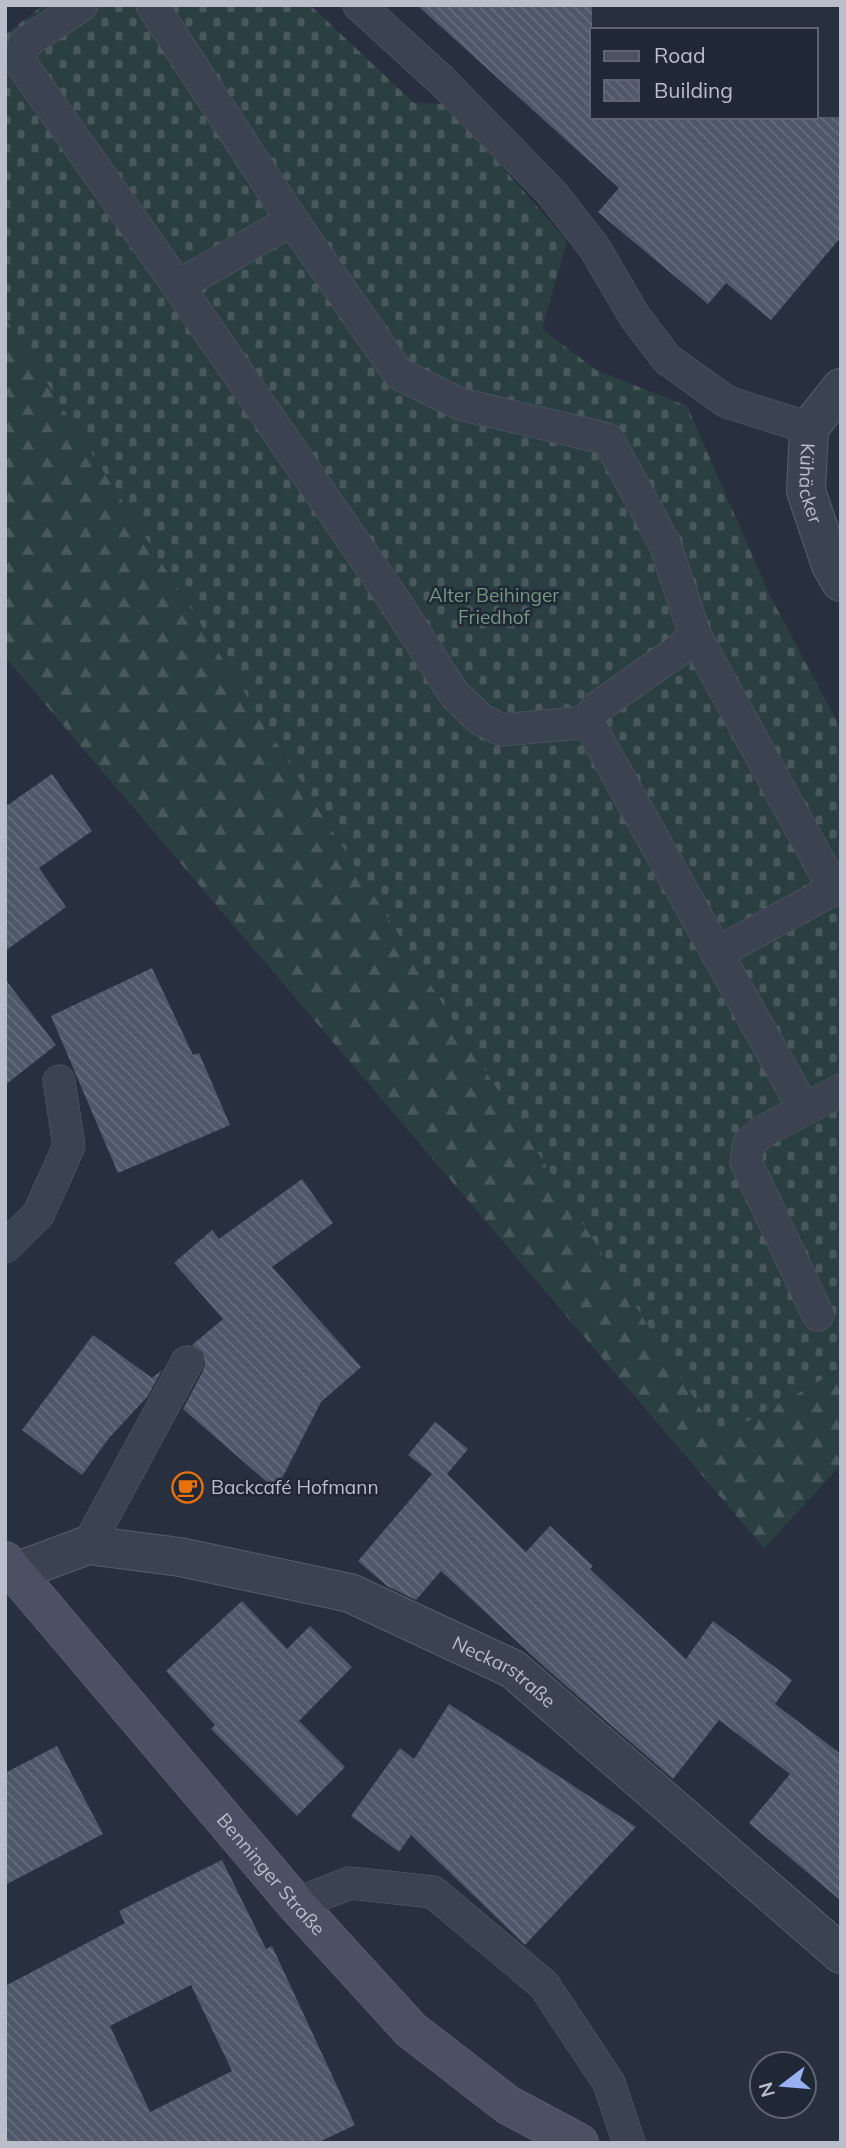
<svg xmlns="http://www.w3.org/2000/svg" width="846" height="2148" font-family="Mulish,sans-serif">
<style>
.forest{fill:url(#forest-firs)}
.cemetery{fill:url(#cemetery-stones)}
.building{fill:url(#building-back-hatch);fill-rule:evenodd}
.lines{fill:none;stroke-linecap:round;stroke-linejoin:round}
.lane-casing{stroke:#575e6a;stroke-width:33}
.street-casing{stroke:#575e6a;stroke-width:40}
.secondary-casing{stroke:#575e6a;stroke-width:40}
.lane{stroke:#3c4350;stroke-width:32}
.street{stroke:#3c4350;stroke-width:38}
.secondary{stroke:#4b5163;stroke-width:38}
.labels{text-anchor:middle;stroke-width:5;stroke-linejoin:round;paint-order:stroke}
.street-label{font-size:19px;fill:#b9beca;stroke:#212835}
.park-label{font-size:19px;fill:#72997f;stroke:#212835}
.poi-label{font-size:19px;fill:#b9beca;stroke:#212835;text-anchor:start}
</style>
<defs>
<pattern id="forest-firs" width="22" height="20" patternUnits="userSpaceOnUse" patternTransform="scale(1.75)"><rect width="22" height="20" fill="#2b3e42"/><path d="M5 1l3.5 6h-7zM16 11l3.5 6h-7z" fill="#48585c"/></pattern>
<pattern id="cemetery-stones" width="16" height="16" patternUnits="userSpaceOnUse" patternTransform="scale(1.75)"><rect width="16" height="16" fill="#2b3e42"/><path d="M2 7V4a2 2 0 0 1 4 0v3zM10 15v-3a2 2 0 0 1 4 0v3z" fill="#48585c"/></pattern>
<pattern id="building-back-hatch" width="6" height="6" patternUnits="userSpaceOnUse" patternTransform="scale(1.75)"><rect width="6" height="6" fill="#4f5769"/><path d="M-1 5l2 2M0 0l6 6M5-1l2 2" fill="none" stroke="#666d7d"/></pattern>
</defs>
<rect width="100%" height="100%" fill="#283040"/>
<polygon class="forest" points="5,317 719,1437 841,1369 841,1465 764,1548 5,657"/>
<polygon class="cemetery" points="43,5 310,5 414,103 447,104 567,241 542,329 596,370 687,406 770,596 841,729 841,1369 719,1437 5,317 5,35"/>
<g class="building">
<polygon points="417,5 592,5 592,117 841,117 841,237 771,320 726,283 708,304 598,212 619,188"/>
<polygon points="52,774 92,831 39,868 66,907 5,951 5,807"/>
<polygon points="152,968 193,1055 199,1053 230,1125 118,1173 51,1016"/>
<polygon points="5,979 56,1045 5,1085"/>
<polygon points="302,1179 333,1223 272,1267 361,1367 321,1402 276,1490 183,1409 203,1371 205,1362 202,1352 192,1345 223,1319 174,1263 212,1230 219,1239"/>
<polygon points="93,1335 152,1378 162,1370 148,1396 109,1438 82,1475 22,1430"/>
<polygon points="435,1422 468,1449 447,1474 526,1552 550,1526 593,1566 590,1569 686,1659 713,1621 792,1680 775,1704 841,1754 841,1901 749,1823 790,1774 719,1720 673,1779 550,1672 441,1571 416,1600 387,1586 358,1561 432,1474 408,1455"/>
<polygon points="242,1601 287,1649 310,1626 352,1667 299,1721 345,1767 297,1816 211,1729 215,1725 166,1671"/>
<polygon points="449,1704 636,1827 525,1945 411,1835 399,1852 351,1816 400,1748 414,1759"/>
<polygon points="57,1746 103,1834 5,1885 5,1773"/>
<path d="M222,1860L266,1949L272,1946L355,2125L317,2143H5V1986L125,1923L119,1911ZM191,1985L232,2071L150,2112L110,2026Z"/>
</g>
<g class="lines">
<defs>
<g id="lane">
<polyline points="82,5 24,44 20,62 178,286 396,603 454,694 480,719 502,730 588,722"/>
<polyline points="152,5 292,220 399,374 460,404 608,439 665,544 695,635 834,889 717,953"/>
<polyline points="359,5 441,80 550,191 594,247 635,317 667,359 727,402 809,428"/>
<polyline points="178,286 292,220"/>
<polyline points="695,635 683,647 595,709 588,722 804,1109"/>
<polyline points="5,1247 38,1215 69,1146 59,1081"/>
<polyline points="818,1315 746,1162 749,1143 762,1132 841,1090"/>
<polyline points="88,1545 187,1362"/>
<polyline points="296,1904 350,1883 433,1892 544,1985 609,2083 629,2143"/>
</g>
<g id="street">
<path id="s1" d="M841,388L809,428L806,491L831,565L841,582"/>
<path id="s2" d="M15,1572L88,1545L180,1557L350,1593L513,1669L841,1954"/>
</g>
<g id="secondary">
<path id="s3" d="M5,1561L296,1904L411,2030L508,2105L579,2143"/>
</g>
</defs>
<use href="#lane" class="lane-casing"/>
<use href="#street" class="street-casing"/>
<use href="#secondary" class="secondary-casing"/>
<use href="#lane" class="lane"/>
<use href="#street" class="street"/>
<use href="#secondary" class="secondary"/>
</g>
<defs>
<symbol id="cafe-ring" viewBox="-11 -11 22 22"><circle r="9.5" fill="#212835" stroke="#e8710a" stroke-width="1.5"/><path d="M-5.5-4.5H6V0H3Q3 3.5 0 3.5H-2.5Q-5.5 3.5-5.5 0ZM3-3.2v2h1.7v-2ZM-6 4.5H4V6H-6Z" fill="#e8710a"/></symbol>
</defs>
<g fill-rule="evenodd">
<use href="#cafe-ring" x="170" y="1470" width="35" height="35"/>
</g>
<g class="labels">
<g class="street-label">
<text dy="7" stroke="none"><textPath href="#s1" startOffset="107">Kühäcker</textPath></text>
<text dy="7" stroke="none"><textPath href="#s2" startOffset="518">Neckarstraße</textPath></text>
<text dy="7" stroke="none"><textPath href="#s3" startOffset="411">Benninger Straße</textPath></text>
</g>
<g class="park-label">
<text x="494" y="602">Alter Beihinger<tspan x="494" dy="22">Friedhof</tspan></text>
</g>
<g class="poi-label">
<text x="211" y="1494">Backcafé Hofmann</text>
</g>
</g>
<rect width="846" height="2148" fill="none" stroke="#b9beca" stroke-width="14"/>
<rect x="590" y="28" width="228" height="91" fill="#212835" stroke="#5e6471" stroke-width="2"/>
<rect x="604" y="51" width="35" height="10" fill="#4b5163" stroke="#5e6471" stroke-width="2"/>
<text x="654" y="63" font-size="21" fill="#b9beca">Road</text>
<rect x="604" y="80" width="35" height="21" fill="url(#building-back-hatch)" stroke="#5e6471" stroke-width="2"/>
<text x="654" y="98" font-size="21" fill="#b9beca">Building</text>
<g transform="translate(783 2085) rotate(254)"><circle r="33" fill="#212835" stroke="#5e6471" stroke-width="2"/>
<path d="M0-5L12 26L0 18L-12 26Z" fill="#98b2f1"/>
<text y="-10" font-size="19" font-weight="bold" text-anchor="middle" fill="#b9beca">N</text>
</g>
</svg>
